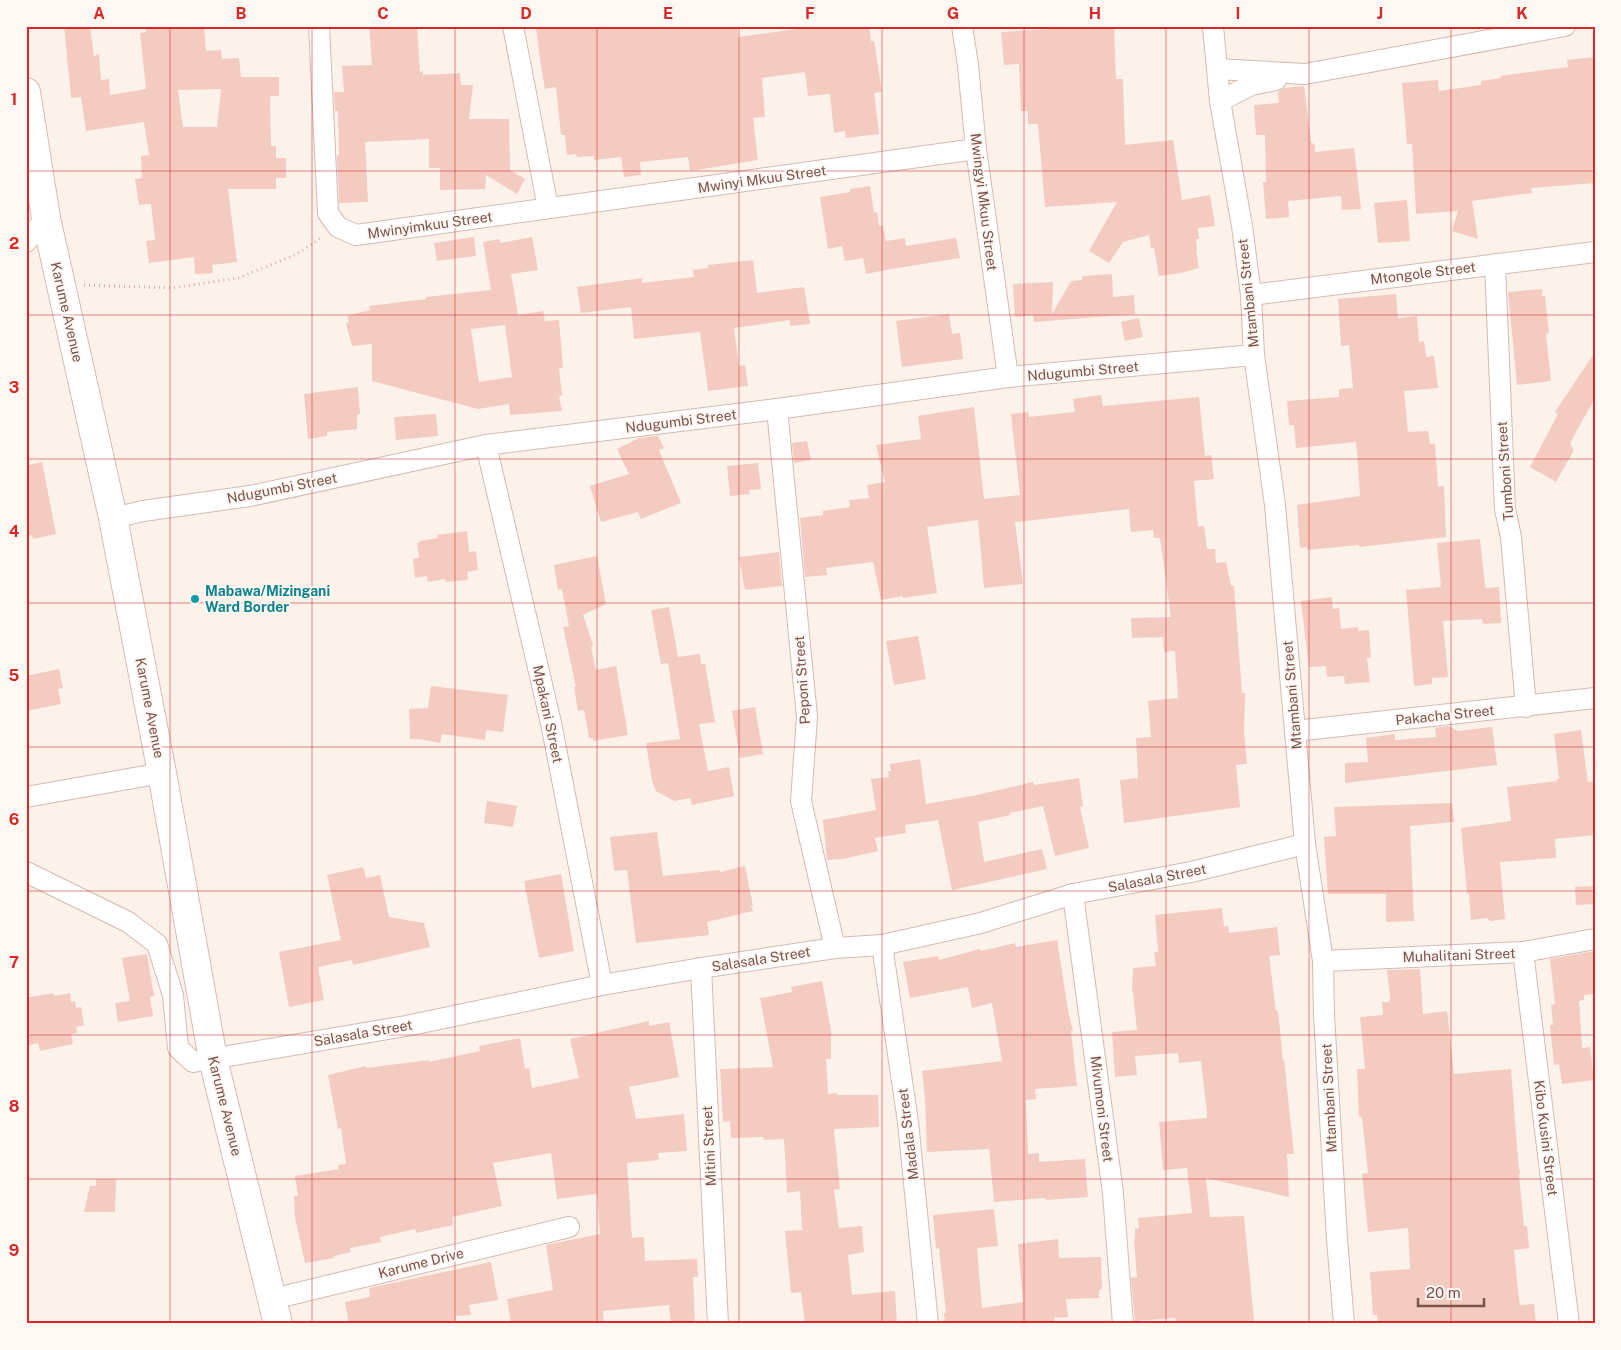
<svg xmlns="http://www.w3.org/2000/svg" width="1621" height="1350" font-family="'Public Sans',sans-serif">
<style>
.building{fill:#f3cbc1;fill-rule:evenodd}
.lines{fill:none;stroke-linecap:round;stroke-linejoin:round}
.street-casing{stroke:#d3bab1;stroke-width:22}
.secondary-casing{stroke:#d8bab1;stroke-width:30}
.path{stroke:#d9ada3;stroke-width:3;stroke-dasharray:1 4;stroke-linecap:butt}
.street{stroke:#fff;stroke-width:20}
.secondary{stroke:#fff;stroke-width:28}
.grid{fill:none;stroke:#d62828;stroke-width:1;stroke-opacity:0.55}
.culture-dot{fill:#0f9aa8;stroke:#fff7f1;stroke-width:2}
.labels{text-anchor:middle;stroke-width:4;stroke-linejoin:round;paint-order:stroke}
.street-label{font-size:14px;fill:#79534c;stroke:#fff7f1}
.culture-label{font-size:14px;font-weight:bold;fill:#0d838f;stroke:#fff7f1;text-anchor:start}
.neatline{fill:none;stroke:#d62828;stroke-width:2}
.grid-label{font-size:16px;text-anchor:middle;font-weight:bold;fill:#d62828}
</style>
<rect width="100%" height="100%" fill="#fdf2ea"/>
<g class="building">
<path d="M64,26H90L94,56L99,54L101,80L109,79L110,95L146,89L140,33L146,32V26H204L206,51L221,50L222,59L239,58L241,77H279V96H270L271,146H276V158H286V178H276V189H228L237,262L212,265L213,273L195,274L194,257L149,263L146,241L155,240L151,204L139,205L135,179L142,178L141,156L149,155L144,122L86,131L81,97L71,98ZM221,89L217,127H183L178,90Z"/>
<polygon points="369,26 417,26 420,72 423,71 423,75 460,73 461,85 473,85 469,119 509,119 510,170 525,179 517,194 486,175 485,189 440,190 440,168 429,168 429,139 365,142 368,202 339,203 337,155 339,155 338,111 335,111 334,92 344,92 342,66 372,65"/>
<polygon points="547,26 737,26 738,37 804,28 804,26 869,26 871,41 874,41 882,92 874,93 879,134 846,138 845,131 834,133 830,94 808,96 805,72 762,78 765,117 753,118 758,160 690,171 688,157 640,162 641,175 624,177 621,157 594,160 594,156 577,157 576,154 567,155 565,135 561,135 556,87 545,89 541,66 536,28"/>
<polygon points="1066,26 1114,26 1116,79 1123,79 1125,145 1173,140 1182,200 1210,195 1215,226 1198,228 1199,239 1196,239 1197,251 1196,251 1199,268 1181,273 1159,276 1154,248 1151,248 1149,235 1123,242 1109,263 1089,251 1117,202 1045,207 1038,124 1028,124 1028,111 1021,111 1019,64 1004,65 1001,32 1066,28"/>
<polygon points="1595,57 1595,183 1531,188 1532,193 1472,201 1478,239 1452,231 1458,211 1416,214 1412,144 1407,144 1402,83 1438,80 1439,91 1481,85 1481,81 1501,78 1500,76 1568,67 1567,60"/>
<polygon points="1304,86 1311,142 1315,145 1315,152 1354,148 1361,209 1342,210 1341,196 1288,201 1289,217 1266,219 1263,182 1266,182 1265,135 1256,135 1254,105 1279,103 1278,92 1284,88"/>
<polygon points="870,186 874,213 877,212 879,226 883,226 886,241 905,238 906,246 956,238 960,258 891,269 866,274 863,258 845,261 842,246 828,249 820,197 850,192 850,189"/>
<polygon points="1407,200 1410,241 1378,243 1374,203"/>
<polygon points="474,237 476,256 437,261 434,243"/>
<path d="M532,237L538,270L511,274L518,315L543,311L545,321L559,320L563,368H559L562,395L559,396L562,411L510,415L509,404L478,409L372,381V344L352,346L346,323L349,322L347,316L370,310L369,306L426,299V297L491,290L483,242L500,239V243ZM505,325L512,377L479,382L471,329Z"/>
<polygon points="753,260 757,293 804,287 810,324 790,326 790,320 734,328 739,366 745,365 748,386 708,391 700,332 634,339 631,307 581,313 577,287 642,278 642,283 694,277 693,270 708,268 708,265"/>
<polygon points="1112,274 1113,297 1134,295 1135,314 1034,322 1033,315 1015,317 1013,284 1053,282 1052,314 1071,281 1082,280 1082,276"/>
<polygon points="1542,289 1542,296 1545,296 1549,333 1546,334 1551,381 1517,385 1508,292"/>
<polygon points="1396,294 1398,318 1417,316 1419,342 1424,341 1426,357 1434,356 1438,388 1404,391 1408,432 1428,431 1430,444 1435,444 1438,487 1444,486 1446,537 1359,547 1359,545 1307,550 1307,547 1300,548 1297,505 1360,496 1358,465 1356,442 1296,448 1294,425 1289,425 1287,401 1339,397 1339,389 1353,388 1349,345 1341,346 1338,299"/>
<polygon points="949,314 952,334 960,333 963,359 902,367 896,321"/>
<polygon points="1139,318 1143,337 1125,341 1121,322"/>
<polygon points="1595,352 1595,398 1570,443 1574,450 1556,482 1530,467 1558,414 1555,412"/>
<polygon points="358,387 360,414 357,415 357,429 327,432 327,436 308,439 304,394"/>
<polygon points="1101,395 1103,406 1199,397 1205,456 1211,455 1214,479 1194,481 1198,527 1204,526 1207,549 1215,549 1216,563 1226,562 1231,586 1234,586 1242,693 1245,693 1244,732 1247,764 1236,765 1240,807 1124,823 1120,780 1138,778 1136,738 1151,737 1148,701 1178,698 1175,651 1164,652 1163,637 1132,638 1131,618 1171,617 1160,538 1154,538 1153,530 1131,532 1129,509 1015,522 1023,584 984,588 978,520 927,527 937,593 903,598 903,596 881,600 873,562 826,568 827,575 805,577 800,518 823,515 823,511 850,507 849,500 869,498 867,485 885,482 876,445 921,439 918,416 974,407 984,499 1020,495 1011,414 1028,412 1029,417 1075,412 1073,399"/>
<polygon points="436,414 438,436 396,440 394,417"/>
<polygon points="658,436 664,448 659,450 681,503 641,519 638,512 601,522 590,486 629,474 617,449 639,438"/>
<polygon points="807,441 811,460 794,463 792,443"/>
<polygon points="42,462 56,534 33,539 32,535 26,536 26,466"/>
<polygon points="758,463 761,489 749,490 750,494 730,496 727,466"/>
<polygon points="467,531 469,552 476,551 478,570 467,572 468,580 445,582 445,579 428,582 427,576 415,578 413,559 419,558 417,543 420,542 419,541 438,538 437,535"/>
<polygon points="1480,539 1485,585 1486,588 1499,587 1501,623 1483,624 1482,619 1443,621 1448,677 1432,678 1432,684 1414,686 1406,590 1441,587 1437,543"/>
<polygon points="779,552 782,586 745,590 739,557"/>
<polygon points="597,556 606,604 583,615 593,645 591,648 596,670 616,666 628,735 593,741 593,738 589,738 584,710 578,711 574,687 576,687 563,627 569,626 562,589 558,590 554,565"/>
<polygon points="1332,597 1333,609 1339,608 1341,629 1358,627 1358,631 1369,630 1371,657 1367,658 1370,682 1345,684 1344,676 1327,677 1326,666 1309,667 1301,601"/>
<polygon points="669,607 678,657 700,654 701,664 705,664 715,722 699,724 708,771 729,767 734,796 692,805 690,798 674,801 656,791 652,781 646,743 680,739 668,663 661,664 651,610"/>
<polygon points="918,636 926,679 894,685 886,641"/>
<polygon points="59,669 63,688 58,689 61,704 26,711 26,676"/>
<polygon points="431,686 508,695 503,732 486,730 485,740 442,734 440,743 419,739 410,739 409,709 428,708"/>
<polygon points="755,707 763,754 740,758 732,711"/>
<polygon points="1448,726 1458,731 1492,727 1497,765 1345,783 1345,763 1368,762 1366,738 1395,734 1395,740 1436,737 1435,728"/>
<polygon points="1581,730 1588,782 1595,781 1595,835 1555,839 1556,858 1500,862 1505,919 1490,921 1487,918 1471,920 1469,894 1467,894 1461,828 1511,821 1507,787 1557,781 1557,779 1559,779 1554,734"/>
<polygon points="920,759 926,804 977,795 1033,782 1034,785 1079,778 1083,806 1080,807 1089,848 1055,856 1043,806 1010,813 1010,815 978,822 984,862 1042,849 1047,869 952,890 938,820 905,825 906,833 875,838 878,851 843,859 827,860 823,820 876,810 871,779 889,777 888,771 891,771 890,764"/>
<polygon points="487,801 517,806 513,827 484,823"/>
<polygon points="1452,803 1454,822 1410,826 1414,921 1386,922 1386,894 1328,894 1324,837 1336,836 1334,807"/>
<polygon points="657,832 663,876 720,870 720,872 745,866 753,906 751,906 753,911 707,922 709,935 636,943 627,870 614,871 610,837"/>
<polygon points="363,867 366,878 380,875 389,917 424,923 430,947 353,965 352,960 318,967 324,1000 289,1007 279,952 341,940 327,875"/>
<polygon points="561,874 574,951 539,958 524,881"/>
<polygon points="1595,886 1595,904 1576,905 1575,887"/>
<polygon points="1222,908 1224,927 1228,926 1229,933 1277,927 1280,955 1269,956 1276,1011 1278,1011 1283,1061 1284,1060 1294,1154 1287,1154 1289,1197 1206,1178 1210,1217 1244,1216 1254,1321 1231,1324 1176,1324 1175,1318 1135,1321 1131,1278 1137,1277 1134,1239 1135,1239 1135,1229 1139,1228 1138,1218 1192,1213 1187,1168 1163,1170 1159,1122 1207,1118 1207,1113 1201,1061 1179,1063 1178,1053 1135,1056 1137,1075 1115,1077 1112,1032 1137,1030 1133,992 1132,992 1133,968 1156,966 1154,952 1158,952 1155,915"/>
<polygon points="1057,940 1068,1010 1073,1031 1071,1031 1077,1086 1035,1089 1036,1099 1026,1100 1028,1154 1039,1153 1039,1162 1085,1159 1088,1197 1046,1200 1045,1198 994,1202 989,1149 927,1152 925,1098 922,1071 1002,1061 992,1003 972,1008 968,987 910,998 903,962 938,956 939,960 980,949 981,951 1015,943 1016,947"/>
<polygon points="1595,951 1595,994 1584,995 1584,1000 1579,1001 1582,1048 1590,1047 1594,1080 1562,1084 1559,1064 1554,1065 1550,1025 1553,1025 1551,1005 1555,1004 1550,959"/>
<polygon points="147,954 154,996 150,997 153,1016 118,1022 115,1003 130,1001 122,958"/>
<polygon points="1420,969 1423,1014 1447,1011 1454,1074 1511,1069 1518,1160 1520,1174 1519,1175 1524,1226 1527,1226 1529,1248 1514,1250 1518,1291 1520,1305 1534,1304 1536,1324 1378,1324 1377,1315 1373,1315 1370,1272 1410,1269 1408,1228 1368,1232 1362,1174 1368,1173 1362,1117 1359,1117 1357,1069 1365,1069 1360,1017 1383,1015 1382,1002 1389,1002 1390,999 1387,970"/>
<polygon points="822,981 832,1036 831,1036 831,1059 826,1059 828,1094 837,1093 837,1095 878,1095 879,1127 834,1129 840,1189 834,1190 839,1228 862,1226 864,1252 848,1255 852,1295 895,1291 897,1324 805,1324 801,1292 791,1293 785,1231 802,1230 800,1191 787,1193 784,1139 764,1140 763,1137 731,1138 730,1121 723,1122 720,1069 773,1067 760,998 792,992 791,987"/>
<polygon points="53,993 54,996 70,993 71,1002 75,1001 76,1008 81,1007 84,1025 76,1027 77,1033 71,1034 73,1044 40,1051 38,1043 26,1046 26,998"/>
<polygon points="649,1021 649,1026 669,1022 679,1077 629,1087 636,1119 684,1114 687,1151 658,1153 659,1160 627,1163 632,1238 644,1237 645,1261 697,1259 698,1277 693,1277 695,1324 671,1324 669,1305 603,1311 604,1324 511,1324 507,1299 553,1290 546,1245 600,1234 597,1194 557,1199 551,1153 493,1163 502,1206 452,1217 453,1225 416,1233 415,1229 380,1237 381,1242 350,1248 351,1252 334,1256 334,1258 305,1263 295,1217 294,1196 298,1196 295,1176 339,1169 338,1165 346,1164 341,1128 338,1129 328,1075 366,1066 366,1068 429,1060 429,1062 480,1051 479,1046 520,1038 525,1069 529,1068 532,1088 579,1078 570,1039"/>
<polygon points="96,1179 116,1179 115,1212 84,1212 90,1186 96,1186"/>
<polygon points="994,1209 998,1246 977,1248 982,1308 1023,1302 1018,1244 1058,1239 1059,1258 1101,1257 1102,1289 1099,1290 1099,1298 1066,1299 1068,1317 1054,1318 1055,1324 945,1324 944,1313 946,1313 939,1248 936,1249 933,1215"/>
<polygon points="491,1262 498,1300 469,1305 471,1315 455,1316 457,1324 349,1324 345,1302 370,1297 369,1288"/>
</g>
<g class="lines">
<defs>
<g id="street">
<polyline points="319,26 328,213 338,227 356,235 976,149"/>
<polyline points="513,26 548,208"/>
<polyline points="962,26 968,65 976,149 1008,377"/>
<polyline points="1213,26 1220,101 1242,226 1251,295 1254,355 1275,505 1305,844 1323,961 1324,1015 1337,1239 1344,1324"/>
<polyline points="1217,69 1305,74 1565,26"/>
<polyline points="1220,101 1251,85 1276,80"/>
<polyline points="26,242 46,218"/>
<polyline points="1495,264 1505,509 1511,537 1526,707"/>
<polyline points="1251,295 1595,252"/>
<polyline points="777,409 807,717 801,801 835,948"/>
<polyline points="486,445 551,723 602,985"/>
<polyline points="113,518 143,511 250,496 486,445 777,409 1008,377 1254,355"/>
<polyline points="1295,731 1595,698"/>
<polyline points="26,797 162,773"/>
<polyline points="26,872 128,922 157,944 173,995 178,1048 193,1062 406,1026 602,985 701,968 835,948 882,945 981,923 1073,894 1191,872 1305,844"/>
<polyline points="1073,894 1113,1193 1123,1324"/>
<polyline points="882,945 908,1122 928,1324"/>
<polyline points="1523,952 1569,1324"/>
<polyline points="1323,961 1523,952 1595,939"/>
<polyline points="701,968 718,1324"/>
<polyline points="273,1299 569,1227"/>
</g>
<polyline id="secondary" points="26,92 46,218 113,518 162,773 213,1059 278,1324"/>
</defs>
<use href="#street" class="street-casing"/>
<use href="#secondary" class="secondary-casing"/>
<polyline class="path" points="84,285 172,288 238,278 295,255 321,238"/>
<use href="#street" class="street"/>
<use href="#secondary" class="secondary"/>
</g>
<path class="grid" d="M170,26V1324M312,26V1324M455,26V1324M597,26V1324M739,26V1324M882,26V1324M1024,26V1324M1166,26V1324M1309,26V1324M1451,26V1324M26,171H1595M26,315H1595M26,459H1595M26,603H1595M26,747H1595M26,891H1595M26,1035H1595M26,1179H1595"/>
<circle class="culture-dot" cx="195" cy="599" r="5"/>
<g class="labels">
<g class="street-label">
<text transform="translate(762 179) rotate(-8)" y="5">Mwinyi Mkuu Street</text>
<text transform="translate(984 202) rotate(83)" y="5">Mwingyi Mkuu Street</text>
<text transform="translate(430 225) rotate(-8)" y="5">Mwinyimkuu Street</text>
<text transform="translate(1423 273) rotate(-7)" y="5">Mtongole Street</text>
<text transform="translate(1248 293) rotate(-96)" y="5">Mtambani Street</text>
<text transform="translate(67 312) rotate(77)" y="5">Karume Avenue</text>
<text transform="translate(1083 371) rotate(-5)" y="5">Ndugumbi Street</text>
<text transform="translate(681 421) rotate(-7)" y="5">Ndugumbi Street</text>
<text transform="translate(1505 471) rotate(-94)" y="5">Tumboni Street</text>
<text transform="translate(282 488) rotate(-11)" y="5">Ndugumbi Street</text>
<text transform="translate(802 680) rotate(-94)" y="5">Peponi Street</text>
<text transform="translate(1292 695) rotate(-95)" y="5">Mtambani Street</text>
<text transform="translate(150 708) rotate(79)" y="5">Karume Avenue</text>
<text transform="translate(548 714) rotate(78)" y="5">Mpakani Street</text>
<text transform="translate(1445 715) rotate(-6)" y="5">Pakacha Street</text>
<text transform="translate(1157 878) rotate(-11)" y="5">Salasala Street</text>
<text transform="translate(1459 955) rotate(-2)" y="5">Muhalitani Street</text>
<text transform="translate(761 959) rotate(-9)" y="5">Salasala Street</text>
<text transform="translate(363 1033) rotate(-10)" y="5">Salasala Street</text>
<text transform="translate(1329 1098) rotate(-93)" y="5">Mtambani Street</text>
<text transform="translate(225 1106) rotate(76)" y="5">Karume Avenue</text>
<text transform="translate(1102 1109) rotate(83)" y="5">Mivumoni Street</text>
<text transform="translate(908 1134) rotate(-97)" y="5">Madala Street</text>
<text transform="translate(1546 1138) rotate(83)" y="5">Kibo Kusini Street</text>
<text transform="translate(709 1146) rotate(-93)" y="5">Mitini Street</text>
<text transform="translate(421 1263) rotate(-14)" y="5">Karume Drive</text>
</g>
<g class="culture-label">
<text x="205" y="596">Mabawa/Mizingani<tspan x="205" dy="16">Ward Border</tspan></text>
</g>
</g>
<rect width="1621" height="1350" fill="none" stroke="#fff7f1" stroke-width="55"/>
<path d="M1418 1298v8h66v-8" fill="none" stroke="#79534c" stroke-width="2.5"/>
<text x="1426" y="1298" font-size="15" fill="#79534c" stroke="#fff7f1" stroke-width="4" paint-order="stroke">20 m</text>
<rect x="28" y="28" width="1566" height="1294" class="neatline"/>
<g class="grid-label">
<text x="99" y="19">A</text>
<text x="241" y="19">B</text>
<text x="383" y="19">C</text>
<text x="526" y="19">D</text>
<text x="668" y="19">E</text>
<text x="810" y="19">F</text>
<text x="953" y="19">G</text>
<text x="1095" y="19">H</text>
<text x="1238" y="19">I</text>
<text x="1380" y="19">J</text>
<text x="1522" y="19">K</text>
<text x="14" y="105">1</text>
<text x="14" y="249">2</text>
<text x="14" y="393">3</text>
<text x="14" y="537">4</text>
<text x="14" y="681">5</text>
<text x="14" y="825">6</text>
<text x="14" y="968">7</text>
<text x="14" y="1112">8</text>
<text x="14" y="1256">9</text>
</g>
</svg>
